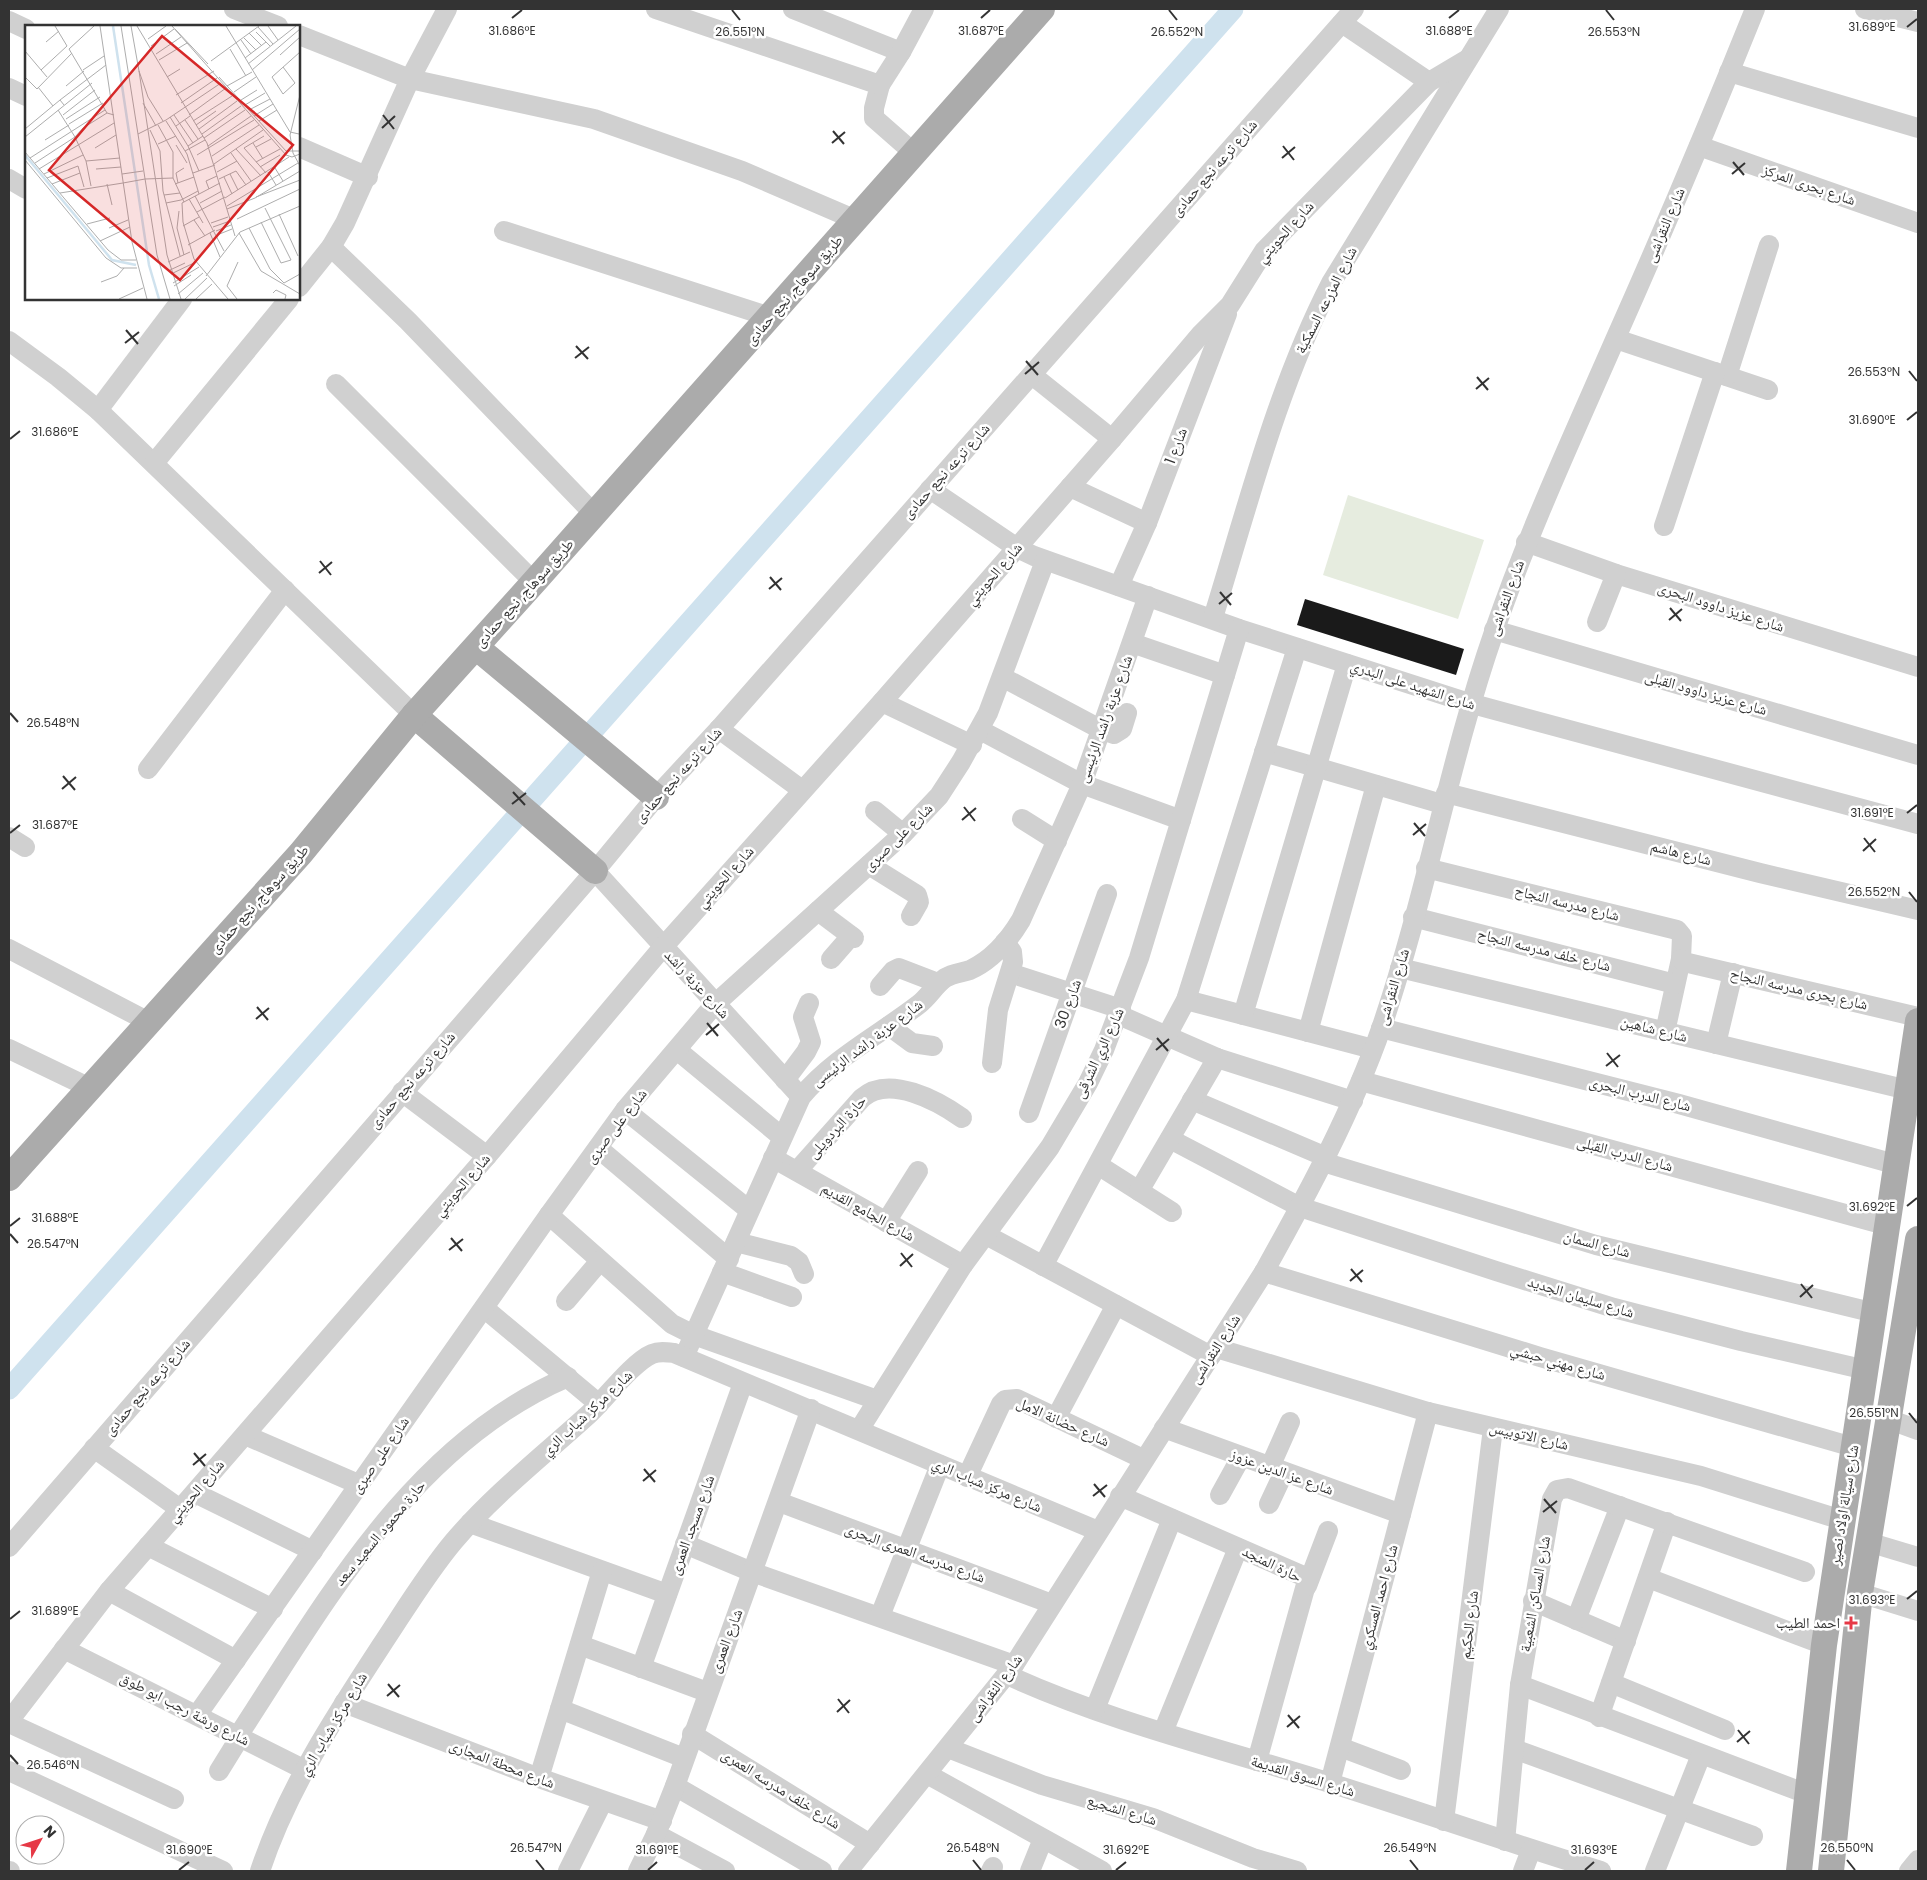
<svg xmlns="http://www.w3.org/2000/svg" width="1927" height="1880" font-family="Poppins,'Noto Naskh Arabic',sans-serif">
<style>
.green{fill:#e6ecdf}
.lines{fill:none;stroke-linecap:round;stroke-linejoin:round}
.canal{stroke:#cfe2ee;stroke-width:21}
.building{fill:#1a1a1a}
.minor{stroke:#d0d0d0;stroke-width:20}
.major{stroke:#ababab;stroke-width:26}
.ticks{fill:none;stroke:#333;stroke-width:2}
.poi-dot{fill:#e63946;stroke:#fff;stroke-width:2}
.labels{text-anchor:middle;stroke-width:5;stroke-linejoin:round;paint-order:stroke}
.street-label{font-size:15px;fill:#333;stroke:#fff}
.poi-label{font-size:15px;fill:#333;stroke:#fff;text-anchor:end}
.inset-river{fill:none;stroke:#cfe2ee;stroke-width:2.5}
.inset-road{fill:none;stroke:#adadad;stroke-width:1}
.view{fill:#d62828;fill-opacity:0.15;stroke:#d62828;stroke-width:2.5}
.inset-edge{fill:none;stroke:#333;stroke-width:2.5}
.ticks-label{font-size:12px;text-anchor:middle;fill:#333;stroke:#fff;stroke-width:5;stroke-linejoin:round;paint-order:stroke}
</style>
<rect width="100%" height="100%" fill="#fff"/>
<polygon class="green" points="1348,495 1484,540 1458,619 1323,575"/>
<g class="lines">
<polyline class="canal" points="9,1389 1233,9"/>
</g>
<polygon class="building" points="1305,599 1464,649 1456,675 1297,625"/>
<g class="lines">
<g class="minor">
<polyline points="234,9 278,26"/>
<polyline points="656,9 880,85 874,108 874,118 915,154"/>
<polyline points="793,9 901,52"/>
<polyline points="1865,9 1918,22"/>
<polyline points="9,21 26,29"/>
<polyline points="1342,23 1429,82"/>
<polyline points="299,35 410,79 594,119 742,171 856,220"/>
<polyline points="1729,72 1918,128"/>
<polyline points="880,85 901,52 924,9"/>
<polyline points="9,88 26,96"/>
<polyline points="1699,146 1918,223"/>
<polyline points="299,147 368,177"/>
<polyline points="9,179 26,189"/>
<polyline points="504,231 770,317"/>
<polyline points="331,247 408,321 594,514"/>
<polyline points="299,287 331,247 345,223 410,79 447,9"/>
<polyline points="1616,339 1768,390"/>
<polyline points="9,341 58,377 98,410 414,715"/>
<polyline points="1032,375 1112,439"/>
<polyline points="1727,376 1769,245"/>
<polyline points="336,384 534,582"/>
<polyline points="98,410 182,299"/>
<polyline points="155,462 289,299"/>
<polyline points="1070,487 1147,523"/>
<polyline points="930,489 1017,548 1034,556 1239,629 1469,703 1918,824"/>
<polyline points="1664,526 1715,372"/>
<polyline points="1526,542 1616,574 1918,667"/>
<polyline points="1119,586 1147,523 1227,314"/>
<path d="M1213,618C1248,505 1277,388 1331,283L1499,9"/>
<polyline points="1597,622 1616,574"/>
<polyline points="1494,630 1918,755"/>
<polyline points="1132,643 1225,675"/>
<polyline points="1002,677 1102,730 1114,734 1122,729 1127,713"/>
<polyline points="882,702 972,745"/>
<polyline points="719,729 802,790"/>
<polyline points="980,730 1082,784 1181,820"/>
<polyline points="1264,752 1442,804"/>
<polyline points="148,769 285,590"/>
<polyline points="1446,793 1760,873 1918,910"/>
<polyline points="875,811 903,834"/>
<polyline points="1022,819 1057,841"/>
<polyline points="9,837 25,847"/>
<polyline points="869,865 917,895 919,902 911,916"/>
<polyline points="1426,868 1677,930 1682,936 1681,959 1665,1032"/>
<polyline points="595,871 801,1097"/>
<polyline points="818,911 854,938"/>
<polyline points="1413,917 1675,984"/>
<polyline points="9,949 149,1022"/>
<polyline points="831,959 851,936"/>
<polyline points="1681,959 1684,962 1918,1017"/>
<polyline points="1400,968 1908,1090"/>
<polyline points="1010,973 1121,1009"/>
<polyline points="880,986 893,971 899,968 938,983"/>
<polyline points="1186,1000 1373,1049"/>
<polyline points="1119,1015 1217,1058 1353,1101"/>
<polyline points="1243,1015 1347,664"/>
<polyline points="889,1026 912,1043 933,1046"/>
<polyline points="1381,1028 1679,1104 1898,1165"/>
<polyline points="1308,1032 1376,785"/>
<polyline points="1716,1044 1733,973"/>
<polyline points="9,1049 88,1087"/>
<polyline points="677,1050 782,1137"/>
<polyline points="992,1063 998,1010 1013,962 1012,952 1005,942"/>
<polyline points="785,1080 806,1052 811,1042 803,1017 809,1003"/>
<polyline points="1361,1081 1889,1226"/>
<polyline points="402,1092 487,1156"/>
<polyline points="1192,1100 1326,1157"/>
<polyline points="625,1110 749,1210"/>
<polyline points="1029,1113 1107,894"/>
<polyline points="1170,1139 1300,1207 1496,1271 1614,1308 1741,1341 1866,1370"/>
<polyline points="598,1148 729,1259"/>
<polyline points="773,1158 963,1265"/>
<polyline points="1323,1162 1596,1245 1875,1313"/>
<polyline points="1098,1165 1172,1212"/>
<path d="M797,1171L862,1098C889,1074 938,1101 962,1118"/>
<polyline points="1139,1191 1217,1058"/>
<polyline points="549,1215 672,1324 694,1335 877,1400"/>
<polyline points="886,1222 918,1171"/>
<polyline points="986,1235 1211,1356"/>
<polyline points="736,1242 791,1256 799,1262 804,1274"/>
<polyline points="1043,1266 1186,1000 1297,648"/>
<polyline points="722,1272 792,1297"/>
<polyline points="1264,1272 1540,1357 1853,1447"/>
<polyline points="566,1301 600,1261"/>
<polyline points="484,1308 599,1404"/>
<polyline points="1216,1348 1428,1412 1701,1476 1842,1520"/>
<path d="M684,1357L801,1097C832,1059 879,1035 918,1005C928,998 934,986 945,978C953,973 961,973 970,970C992,960 1009,940 1021,920L1082,784L1148,596"/>
<polyline points="1056,1418 1116,1305"/>
<polyline points="1888,1419 1918,1430"/>
<polyline points="1164,1428 1401,1514"/>
<polyline points="859,1430 963,1265 1050,1147 1088,1083 1104,1050 1139,958 1239,629"/>
<polyline points="245,1435 358,1484"/>
<polyline points="94,1448 180,1509"/>
<polyline points="1270,1467 1290,1422"/>
<polyline points="967,1477 1001,1404 1005,1400 1017,1399 1143,1459"/>
<polyline points="195,1493 313,1551"/>
<polyline points="1220,1495 1241,1457"/>
<polyline points="1120,1496 1301,1575 1307,1581 1257,1761"/>
<polyline points="779,1502 1052,1604"/>
<polyline points="1269,1504 1284,1472"/>
<polyline points="470,1523 667,1594"/>
<polyline points="1868,1542 1918,1557"/>
<polyline points="685,1544 752,1572 1014,1665"/>
<polyline points="148,1546 273,1609"/>
<polyline points="9,1547 595,871 656,797 719,729 1354,9"/>
<polyline points="1648,1578 1824,1645"/>
<polyline points="1307,1586 1328,1531"/>
<polyline points="109,1591 236,1660"/>
<polyline points="1860,1593 1918,1611"/>
<polyline points="1533,1601 1626,1641"/>
<polyline points="880,1616 940,1465"/>
<polyline points="1576,1620 1620,1506"/>
<polyline points="580,1645 707,1692"/>
<polyline points="64,1649 305,1770"/>
<polyline points="641,1668 743,1383"/>
<path d="M1007,1675C1110,1722 1222,1749 1330,1783C1421,1812 1510,1843 1601,1871"/>
<polyline points="1611,1683 1725,1730"/>
<polyline points="1520,1685 1807,1794"/>
<polyline points="344,1703 539,1778 662,1821"/>
<polyline points="560,1709 684,1758"/>
<polyline points="1095,1709 1172,1519"/>
<polyline points="197,1715 549,1215 625,1110 715,1004 903,834 939,796 961,762 988,713 1045,561"/>
<polyline points="1599,1717 1667,1522"/>
<polyline points="9,1721 109,1591 487,1156 663,947 882,702 1112,439 1201,334 1230,305 1264,251 1429,82 1466,60"/>
<polyline points="9,1723 174,1799"/>
<polyline points="1163,1732 1238,1548"/>
<polyline points="692,1734 870,1844"/>
<path d="M238,1736C326,1601 413,1443 568,1377"/>
<polyline points="1340,1747 1401,1770"/>
<polyline points="948,1748 1042,1785 1153,1818 1253,1858 1297,1871"/>
<polyline points="1514,1749 1753,1836"/>
<polyline points="9,1771 223,1871"/>
<polyline points="219,1771 240,1737"/>
<polyline points="927,1774 1102,1871"/>
<polyline points="539,1778 602,1571"/>
<polyline points="1330,1783 1428,1412"/>
<polyline points="675,1786 822,1871"/>
<polyline points="1444,1821 1493,1428"/>
<polyline points="656,1834 725,1871"/>
<polyline points="1505,1841 1520,1685 1552,1499 1557,1490 1568,1488 1805,1572"/>
<polyline points="9,1871 10,1871"/>
<path d="M260,1871C287,1790 334,1718 381,1646C405,1610 427,1573 454,1541C494,1494 544,1455 589,1414C605,1399 633,1362 652,1354C659,1351 666,1352 674,1353L1098,1531"/>
<polyline points="568,1871 603,1801"/>
<polyline points="638,1871 656,1834 675,1786 811,1409"/>
<path d="M848,1871L1014,1665L1264,1272C1308,1193 1352,1112 1382,1026C1426,897 1449,761 1494,632C1528,533 1572,438 1614,342C1663,232 1710,121 1755,9"/>
<polyline points="991,1871 993,1867"/>
<polyline points="1030,1871 1043,1839"/>
<polyline points="1523,1871 1531,1850"/>
<polyline points="1655,1871 1701,1755"/>
<polyline points="1909,1871 1918,1860"/>
</g>
<g class="major">
<polyline points="476,647 656,797"/>
<polyline points="414,715 595,871"/>
<polyline points="9,1178 301,853 414,715 534,582 1042,9"/>
<polyline points="1799,1871 1824,1645 1918,1021"/>
<polyline points="1831,1871 1860,1593 1918,1239"/>
</g>
</g>
<path class="ticks" d="M732,10L740,20M1169,10L1177,20M1606,10L1614,20M512,18L522,10M981,18L990,10M1449,18L1459,10M1907,27L1917,19M383,115L394,129M382,128L395,116M833,131L844,144M832,143L845,132M1283,146L1294,160M1282,158L1295,147M1733,162L1744,175M1732,174L1745,163M126,330L138,344M125,343L139,332M576,346L588,359M575,358L589,347M1026,361L1038,375M1909,371L1917,381M1025,374L1039,362M1477,377L1488,390M1476,389L1489,378M1907,420L1917,412M10,439L20,431M320,561L331,575M319,573L332,562M770,577L781,590M769,589L782,578M1220,592L1231,605M1219,604L1232,593M1670,608L1681,621M1669,620L1682,609M10,713L18,722M63,776L75,790M62,789L76,777M513,792L525,805M512,804L526,793M964,807L975,821M1907,813L1917,805M962,820L976,808M1414,823L1425,836M10,833L20,825M1413,835L1426,824M1864,838L1875,852M1863,851L1876,839M1909,892L1917,902M257,1007L268,1020M256,1019L269,1008M707,1023L718,1036M706,1035L719,1024M1157,1038L1168,1051M1156,1050L1169,1039M1607,1053L1618,1067M1606,1066L1620,1055M1907,1206L1917,1198M10,1226L20,1218M10,1234L18,1243M451,1238L462,1251M449,1250L463,1239M901,1253L912,1267M900,1266L913,1254M1351,1269L1362,1282M1350,1281L1363,1270M1801,1284L1812,1298M1800,1297L1813,1285M1909,1413L1917,1423M194,1453L205,1466M193,1465L206,1454M644,1469L655,1482M643,1481L656,1470M1094,1484L1105,1497M1093,1496L1107,1485M1544,1499L1556,1513M1543,1512L1557,1501M1907,1599L1917,1591M10,1619L20,1611M388,1684L399,1697M387,1696L400,1685M838,1699L849,1713M837,1712L850,1700M1288,1715L1299,1728M1287,1727L1300,1716M1738,1730L1749,1744M1737,1742L1750,1731M10,1755L18,1764M536,1860L544,1870M973,1860L981,1870M1410,1860L1418,1870M1847,1860L1855,1870M179,1870L189,1862M648,1870L657,1862M1116,1870L1126,1862M1585,1870L1594,1862"/>
<path class="poi-dot" d="M1848.5 1615.5h5v5h5v5h-5v5h-5v-5h-5v-5h5z"/>
<g class="labels">
<g class="street-label">
<text transform="translate(1214 168) rotate(-49)" y="5">شارع ترعه نجع حمادى</text>
<text transform="translate(1809 185) rotate(19)" y="5">شارع بحرى المركز</text>
<text transform="translate(1665 225) rotate(-67)" y="5">شارع النقراشى</text>
<text transform="translate(1285 232) rotate(-48)" y="5">شارع الحويتي</text>
<text transform="translate(794 290) rotate(-49)" y="5">طريق سوهاج, نجع حمادى</text>
<text transform="translate(1326 300) rotate(-63)" y="5">شارع المزرعه السمكية</text>
<text transform="translate(1176 446) rotate(-69)" y="5">شارع 1</text>
<text transform="translate(946 471) rotate(-48)" y="5">شارع ترعه نجع حمادى</text>
<text transform="translate(994 574) rotate(-49)" y="5">شارع الحويتي</text>
<text transform="translate(524 593) rotate(-48)" y="5">طريق سوهاج, نجع حمادى</text>
<text transform="translate(1506 598) rotate(-70)" y="5">شارع النقراشى</text>
<text transform="translate(1721 607) rotate(18)" y="5">شارع عزيز داوود البحرى</text>
<text transform="translate(1413 685) rotate(18)" y="5">شارع الشهيد على البدري</text>
<text transform="translate(1706 693) rotate(16)" y="5">شارع عزيز داوود القبلى</text>
<text transform="translate(1105 719) rotate(-70)" y="5">شارع عزبة راشد الرئيسى</text>
<text transform="translate(678 775) rotate(-48)" y="5">شارع ترعه نجع حمادى</text>
<text transform="translate(898 837) rotate(-44)" y="5">شارع على صبرى</text>
<text transform="translate(1681 853) rotate(14)" y="5">شارع هاشم</text>
<text transform="translate(725 877) rotate(-48)" y="5">شارع الحويتي</text>
<text transform="translate(259 899) rotate(-48)" y="5">طريق سوهاج, نجع حمادى</text>
<text transform="translate(1567 903) rotate(14)" y="5">شارع مدرسه النجاح</text>
<text transform="translate(1544 950) rotate(14)" y="5">شارع خلف مدرسه النجاح</text>
<text transform="translate(697 984) rotate(47)" y="5">شارع عزبة راشد</text>
<text transform="translate(1393 987) rotate(-73)" y="5">شارع النقراشى</text>
<text transform="translate(1799 989) rotate(13)" y="5">شارع بحرى مدرسه النجاح</text>
<text transform="translate(1068 1004) rotate(-70)" y="5">شارع 30</text>
<text transform="translate(1654 1029) rotate(14)" y="5">شارع شاهين</text>
<text transform="translate(867 1043) rotate(-37)" y="5">شارع عزبة راشد الرئيسى</text>
<text transform="translate(1099 1053) rotate(-65)" y="5">شارع الري الشرقى</text>
<text transform="translate(412 1080) rotate(-49)" y="5">شارع ترعه نجع حمادى</text>
<text transform="translate(1640 1094) rotate(14)" y="5">شارع الدرب البحرى</text>
<text transform="translate(616 1126) rotate(-52)" y="5">شارع على صبرى</text>
<text transform="translate(837 1127) rotate(-48)" y="5">حارة البردويلى</text>
<text transform="translate(1625 1154) rotate(15)" y="5">شارع الدرب القبلى</text>
<text transform="translate(462 1185) rotate(-49)" y="5">شارع الحويتي</text>
<text transform="translate(868 1212) rotate(29)" y="5">شارع الجامع القديم</text>
<text transform="translate(1597 1244) rotate(15)" y="5">شارع السمان</text>
<text transform="translate(1581 1297) rotate(17)" y="5">شارع سليمان الجديد</text>
<text transform="translate(1215 1349) rotate(-57)" y="5">شارع النقراشى</text>
<text transform="translate(1558 1362) rotate(16)" y="5">شارع مهني حبشي</text>
<text transform="translate(147 1387) rotate(-49)" y="5">شارع ترعه نجع حمادى</text>
<text transform="translate(587 1413) rotate(-43)" y="5">شارع مركز شباب الري</text>
<text transform="translate(1063 1422) rotate(24)" y="5">شارع حضانة الامل</text>
<text transform="translate(1529 1436) rotate(13)" y="5">شارع الاتوبيس</text>
<text transform="translate(380 1455) rotate(-55)" y="5">شارع على صبرى</text>
<text transform="translate(1282 1472) rotate(20)" y="5">شارع عز الدين عزوز</text>
<text transform="translate(987 1485) rotate(23)" y="5">شارع مركز شباب الري</text>
<text transform="translate(196 1491) rotate(-49)" y="5">شارع الحويتي</text>
<text transform="translate(1844 1505) rotate(-81)" y="5">شارع سيالة اولاد نصير</text>
<text transform="translate(692 1525) rotate(-70)" y="5">شارع مسجد العمرى</text>
<text transform="translate(380 1533) rotate(-50)" y="5">حارة محمود السعيد سعد</text>
<text transform="translate(915 1553) rotate(20)" y="5">شارع مدرسه العمرى البحرى</text>
<text transform="translate(1272 1564) rotate(26)" y="5">حارة المنجد</text>
<text transform="translate(1535 1594) rotate(-80)" y="5">شارع المساكن الشعبية</text>
<text transform="translate(1379 1597) rotate(-75)" y="5">شارع احمد العسكري</text>
<text transform="translate(1469 1625) rotate(-83)" y="5">شارع الحكيم</text>
<text transform="translate(726 1641) rotate(-69)" y="5">شارع العمرى</text>
<text transform="translate(995 1688) rotate(-53)" y="5">شارع النقراشى</text>
<text transform="translate(185 1709) rotate(27)" y="5">شارع ورشة رجب ابو طوق</text>
<text transform="translate(333 1724) rotate(-59)" y="5">شارع مركز شباب الري</text>
<text transform="translate(502 1764) rotate(21)" y="5">شارع محطة المجارى</text>
<text transform="translate(1303 1776) rotate(17)" y="5">شارع السوق القديمة</text>
<text transform="translate(781 1789) rotate(32)" y="5">شارع خلف مدرسه العمرى</text>
<text transform="translate(1122 1810) rotate(17)" y="5">شارع الشجيع</text>
</g>
<g class="poi-label">
<text x="1840" y="1628">احمد الطيب</text>
</g>
</g>
<g transform="translate(25 25)">
<rect width="275" height="275" fill="#fff"/>
<path class="inset-river" d="M88,1L124,240L134,274M0,130L87,235L111,240"/>
<path class="inset-road" d="M30,1L42,21M69,1L44,24L82,88M75,1L107,217L122,274M96,1L132,230L145,274M106,1L114,46L123,72L138,96M112,1L182,118L210,211M147,1L261,130L267,132L275,129M201,1L265,107L274,109M243,1L253,15M233,2L248,19M150,4L183,39M231,7L245,21M224,8L237,21M219,13L231,25M123,14L141,1M216,15L226,29M21,17L34,6M126,21L149,4M205,24L221,51M0,26L22,52M131,29L156,12M255,30L275,12M220,33L241,17M134,35L162,18M186,36L234,1M223,39L271,1M258,42L270,58L258,69L247,52L275,27M16,45L42,21M58,45L79,31M227,45L275,4M114,46L142,230L156,274M0,52L12,64L47,28M142,52L155,44M194,52L261,126H275M41,61L59,46M202,61L227,47M13,62L28,81M209,67L231,52M151,70L189,46M275,70L265,110L268,128L275,141M216,75L232,65M118,78L131,101M156,78L192,53M39,80L35,75L81,40M220,80L240,68M33,85L50,112L58,103L82,88L89,90M224,85L245,74M38,90L70,65M149,90L168,118M164,90L201,63M229,91L248,79M145,92L163,121L174,146M41,94L75,72M160,95L173,114M141,96L162,129L174,169M168,96L207,71M234,96L252,85M44,99L78,78M133,100L148,127V153L159,177M171,100L191,86M151,101L165,91M275,103V123M0,104L35,75M174,104L212,76M125,105L135,126L138,166L155,231M113,109L141,95L196,58M177,109L216,81M239,111L219,123L241,148M0,112L67,58M179,113L220,85M20,115L44,100M228,118L238,134M133,119L151,111M151,120L162,138M163,121L178,111M183,121L226,91M231,122L246,114M70,123L91,110M211,124L236,151M160,126L180,115M0,127L83,225L96,235H111M206,128L226,156M172,130L229,95M187,131L234,100M5,133L80,85M0,135L81,233L96,243H112M61,136L95,133M231,137L255,124M10,138L50,112L61,136L66,161M189,139L238,105M235,142L255,130M250,143L258,156M14,144L89,98M71,144L96,142M192,147L212,136M243,147L251,160M168,148L190,140M19,149L58,130M97,149L118,146M205,149L213,165M199,152L207,169M22,153L53,141L59,162M120,154L148,153M194,154L211,146L221,160M98,158L120,154M153,158L151,148L159,143M195,158L157,178L158,197L169,234L203,274M27,159L55,148M82,159L87,180M150,159L169,152M184,164L181,156L192,151M35,168L98,158M139,170L155,168M170,171L199,226M231,172L275,155M200,173L264,132M164,174L178,198M141,178L156,175L173,166M175,178L197,166M202,181L273,138M202,184L230,173L275,146M154,186L152,203L159,230M172,187L200,172M254,189L273,231M212,194L275,164M169,195L180,211M236,197L256,238L266,235L240,183M186,198L203,192M62,199L85,193M158,201L174,192M188,202L205,196M84,203L103,195M224,203L245,244L259,258M191,206L206,200M185,208L195,232M214,208L236,246L275,269M192,210L207,204M75,216L105,202M163,220L190,205M143,237L165,227M145,245L160,238M146,249L171,237M181,251L215,207L275,181M76,257L92,251L99,243M148,258L174,242M259,258L275,249M149,261L166,250M248,268L251,265L261,270L260,274M153,269L178,248M94,274L118,263M160,274L182,253M171,274L187,259M212,274L202,261L213,237"/>
<path class="view" d="M137,11L268,120L155,255L24,145Z"/>
<rect width="275" height="275" class="inset-edge"/>
</g>
<g class="ticks-label">
<text x="1872" y="31">31.689°E</text>
<text x="512" y="35">31.686°E</text>
<text x="981" y="35">31.687°E</text>
<text x="1449" y="35">31.688°E</text>
<text x="740" y="36">26.551°N</text>
<text x="1177" y="36">26.552°N</text>
<text x="1614" y="36">26.553°N</text>
<text x="1874" y="376">26.553°N</text>
<text x="1872" y="424">31.690°E</text>
<text x="55" y="436">31.686°E</text>
<text x="53" y="727">26.548°N</text>
<text x="1872" y="817">31.691°E</text>
<text x="55" y="829">31.687°E</text>
<text x="1874" y="896">26.552°N</text>
<text x="1872" y="1211">31.692°E</text>
<text x="55" y="1222">31.688°E</text>
<text x="53" y="1248">26.547°N</text>
<text x="1874" y="1417">26.551°N</text>
<text x="1872" y="1604">31.693°E</text>
<text x="55" y="1615">31.689°E</text>
<text x="53" y="1769">26.546°N</text>
<text x="536" y="1852">26.547°N</text>
<text x="973" y="1852">26.548°N</text>
<text x="1410" y="1852">26.549°N</text>
<text x="1847" y="1852">26.550°N</text>
<text x="189" y="1854">31.690°E</text>
<text x="657" y="1854">31.691°E</text>
<text x="1126" y="1854">31.692°E</text>
<text x="1594" y="1854">31.693°E</text>
</g>
<rect width="1927" height="1880" fill="none" stroke="#333333" stroke-width="20"/>
<g transform="translate(40 1840) rotate(50)"><circle r="24" fill="#ffffff" stroke="#adadad"/>
<path d="M0-4L9 19L0 12L-9 19Z" fill="#e63946"/>
<text y="-8" font-size="14" font-weight="bold" text-anchor="middle" fill="#333333">N</text>
</g>
</svg>
